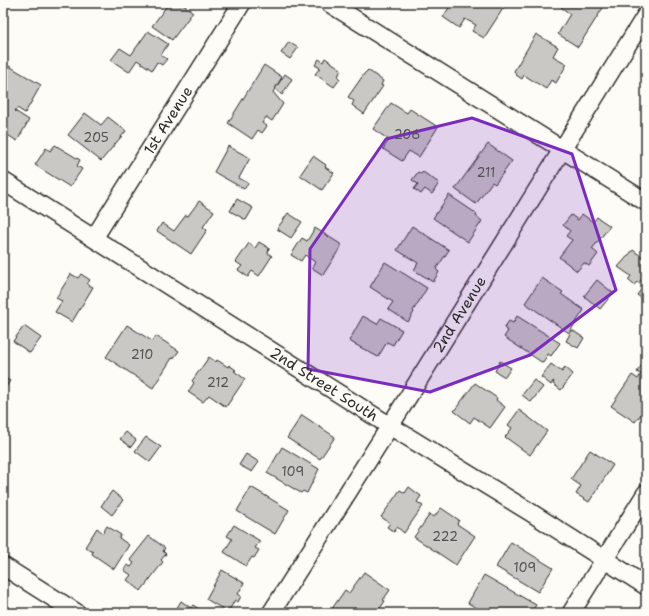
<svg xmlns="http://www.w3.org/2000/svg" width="649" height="616" font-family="'Shantell Sans',sans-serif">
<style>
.building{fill:#c9c8c4;stroke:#2b2b2b}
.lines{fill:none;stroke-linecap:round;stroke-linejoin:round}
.street-casing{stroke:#2b2b2b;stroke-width:20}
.street{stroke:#fdfcf7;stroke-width:17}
.marked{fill:#7b2cbf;fill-opacity:0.2;stroke:#7b2cbf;stroke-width:3;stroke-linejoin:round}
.labels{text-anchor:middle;stroke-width:3.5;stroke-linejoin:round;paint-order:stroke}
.number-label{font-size:13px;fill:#525251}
.street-label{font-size:15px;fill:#2b2b2b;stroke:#fdfcf7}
</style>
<rect width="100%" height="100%" fill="#fdfcf7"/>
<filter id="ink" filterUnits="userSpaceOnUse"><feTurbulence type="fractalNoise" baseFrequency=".025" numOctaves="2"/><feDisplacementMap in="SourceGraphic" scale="8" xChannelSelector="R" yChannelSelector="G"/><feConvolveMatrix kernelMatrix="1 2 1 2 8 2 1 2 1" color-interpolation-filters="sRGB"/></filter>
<g filter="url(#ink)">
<g class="building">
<polygon points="169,3 181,3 193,12 172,40 152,26"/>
<polygon points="452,3 504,3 506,4 484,38 472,31 476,25 465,19 459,28 443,17"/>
<polygon points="563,3 606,3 578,47 558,34 570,14 561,7"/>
<polygon points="148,31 168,44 161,55 167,59 162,65 157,62 152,70 137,60 129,72 111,60 120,48 131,55"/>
<polygon points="536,34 558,47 553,56 567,64 556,83 551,80 546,89 524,75 522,79 516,75 514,71"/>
<polygon points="289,42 298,48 290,59 281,53"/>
<polygon points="325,58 341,69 338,77 340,79 334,87 315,74 320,68 315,65 319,59 323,62"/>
<polygon points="264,65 282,77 273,92 283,104 272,121 266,117 262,123 267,126 262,133 258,130 252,139 228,123"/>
<polygon points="9,66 41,85 25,113 17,108 15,111 29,120 17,141 3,132 3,76"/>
<polygon points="368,70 383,81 381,85 383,86 364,114 352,105 354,101 348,97 364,74"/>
<polygon points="285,74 292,79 282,95 275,89"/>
<polygon points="391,103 407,113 410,109 438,127 419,157 409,151 402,161 383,149 389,140 373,129"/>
<polygon points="85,113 101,125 108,117 126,131 101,161 68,135"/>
<polygon points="488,144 512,161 495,184 492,182 476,204 455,189"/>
<polygon points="55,145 80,160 77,166 82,169 70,187 35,165 46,148 50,151"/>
<polygon points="228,146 250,158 239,178 248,183 244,189 214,172"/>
<polygon points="313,156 326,165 325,167 334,173 322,190 300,175"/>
<polygon points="418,172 421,174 423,172 439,183 432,194 425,189 421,194 414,189 418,184 412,180"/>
<polygon points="449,195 477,214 476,216 482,221 468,242 433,218"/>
<polygon points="237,199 253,208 246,220 230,211"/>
<polygon points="199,201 214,211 203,227 207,230 191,254 157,231 162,223 174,231 186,215 188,216"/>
<polygon points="288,213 302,222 291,238 277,229"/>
<polygon points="582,214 593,222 597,217 610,226 592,249 598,254 589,266 584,263 577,271 559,257 572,240 566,236 570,231 563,225 571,215 578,220"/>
<polygon points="412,226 449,250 436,269 439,272 433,282 414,270 418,263 397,250"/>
<polygon points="315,228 342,245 323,275 312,268 315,262 305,255 301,261 291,255 302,238 307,241"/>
<polygon points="259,242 269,248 268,253 272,256 259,276 252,271 248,277 238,270 242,266 236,262 249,243 255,248"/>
<polygon points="633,250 646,260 646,273 639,283 637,282 634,285 628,280 631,276 618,267"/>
<polygon points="385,262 427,288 413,311 414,312 408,322 388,309 393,302 370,287"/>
<polygon points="71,274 78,278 81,274 90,280 87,284 93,287 72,322 55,312 62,301 56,298"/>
<polygon points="542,278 563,292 561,294 584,310 569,333 525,303"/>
<polygon points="597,280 613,293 600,309 584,296"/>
<polygon points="645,284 646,298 644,300 637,295"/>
<polygon points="363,316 377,324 381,318 402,330 393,345 387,342 378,357 349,341"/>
<polygon points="517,316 560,343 551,356 548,354 543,363 504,337 508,331 504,328 509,321 513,323"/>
<polygon points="127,325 152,341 156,336 179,351 173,359 172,358 153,388 106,357"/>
<polygon points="24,326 41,338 30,353 13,341"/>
<polygon points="572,330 584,338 578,348 566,341"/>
<polygon points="209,357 216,362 217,360 228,367 229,365 236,370 234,371 245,379 226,407 209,395 203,402 188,392 194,383 192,381"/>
<polygon points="646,359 646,408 635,422 611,406 632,375 638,379 641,374 637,372"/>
<polygon points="500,361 511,368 505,377 495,371"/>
<polygon points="551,364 562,372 565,367 573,374 561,390 553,384 554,382 553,381 551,385 541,377"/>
<polygon points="3,377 10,381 3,391"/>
<polygon points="534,380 543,387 531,402 522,395"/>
<polygon points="475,383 497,398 496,400 505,407 490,428 474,417 470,423 454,411"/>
<polygon points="519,410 547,431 530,455 505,437 512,428 508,425"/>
<polygon points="302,415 335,437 320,459 287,438"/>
<polygon points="126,432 136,440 131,447 120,439"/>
<polygon points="146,437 161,447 150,462 135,451"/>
<polygon points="282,447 319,469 307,493 303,491 301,493 267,473"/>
<polygon points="590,450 613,465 589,502 576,494 581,486 571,479"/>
<polygon points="246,454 259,462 252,472 239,465"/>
<polygon points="251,487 289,510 275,534 237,511"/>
<polygon points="409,487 421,496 417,502 423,506 404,533 397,527 394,532 387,527 390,523 381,517 400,490 405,493"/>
<polygon points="112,491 123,500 112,515 101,506"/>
<polygon points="441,508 459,520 457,524 475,536 456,565 414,537 430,514 434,517"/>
<polygon points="234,525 260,541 255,548 259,550 254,558 252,557 246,566 224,552 232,539 227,536"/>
<polygon points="107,526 121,535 119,538 129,545 114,569 92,554 93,552 85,547 97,528 103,533"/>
<polygon points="149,536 165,548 163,551 166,554 161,560 163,562 141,591 127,580 131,575 124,570 127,565 131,567 134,563 130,560"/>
<polygon points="511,542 553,568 538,592 496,567"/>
<polygon points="222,570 244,583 238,594 241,596 238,602 235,600 228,612 206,599"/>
<polygon points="364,572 390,590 383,600 385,601 377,613 329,613 345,590 349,593"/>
<polygon points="484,575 536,605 531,613 485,613 468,603"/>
<polygon points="181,601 191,608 193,605 205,613 174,613"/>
</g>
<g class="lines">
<defs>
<g id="street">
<polyline points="329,3 646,202"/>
<path id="s1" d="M3,181L390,426L530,512L646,586"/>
<path id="s2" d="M94,238L242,3"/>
<polyline points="3,566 77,613"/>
<path id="s3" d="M271,613L390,426L646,15"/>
<polyline points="571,613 646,493"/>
</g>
</defs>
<use href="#street" class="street-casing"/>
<use href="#street" class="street"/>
</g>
</g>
<path class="marked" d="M472,118L572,154L616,290L530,355L430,392L308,369L310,249L386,139Z"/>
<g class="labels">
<g class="number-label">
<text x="407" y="139">206</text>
<text x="96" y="142">205</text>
<text x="486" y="177">211</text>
<text x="142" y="359">210</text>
<text x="218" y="387">212</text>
<text x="293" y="476">109</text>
<text x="445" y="541">222</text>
<text x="525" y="572">109</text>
</g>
<g class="street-label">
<text dy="5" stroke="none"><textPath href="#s2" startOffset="139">1st Avenue</textPath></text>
<text dy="5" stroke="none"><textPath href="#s3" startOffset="353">2nd Avenue</textPath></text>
<text dy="5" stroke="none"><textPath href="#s1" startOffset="380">2nd Street South</textPath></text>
</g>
</g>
<rect width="649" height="616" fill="none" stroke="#fdfcf7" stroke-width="16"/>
<rect x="8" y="8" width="633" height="600" fill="none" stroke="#2b2b2b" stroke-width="1.5" filter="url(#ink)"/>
</svg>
